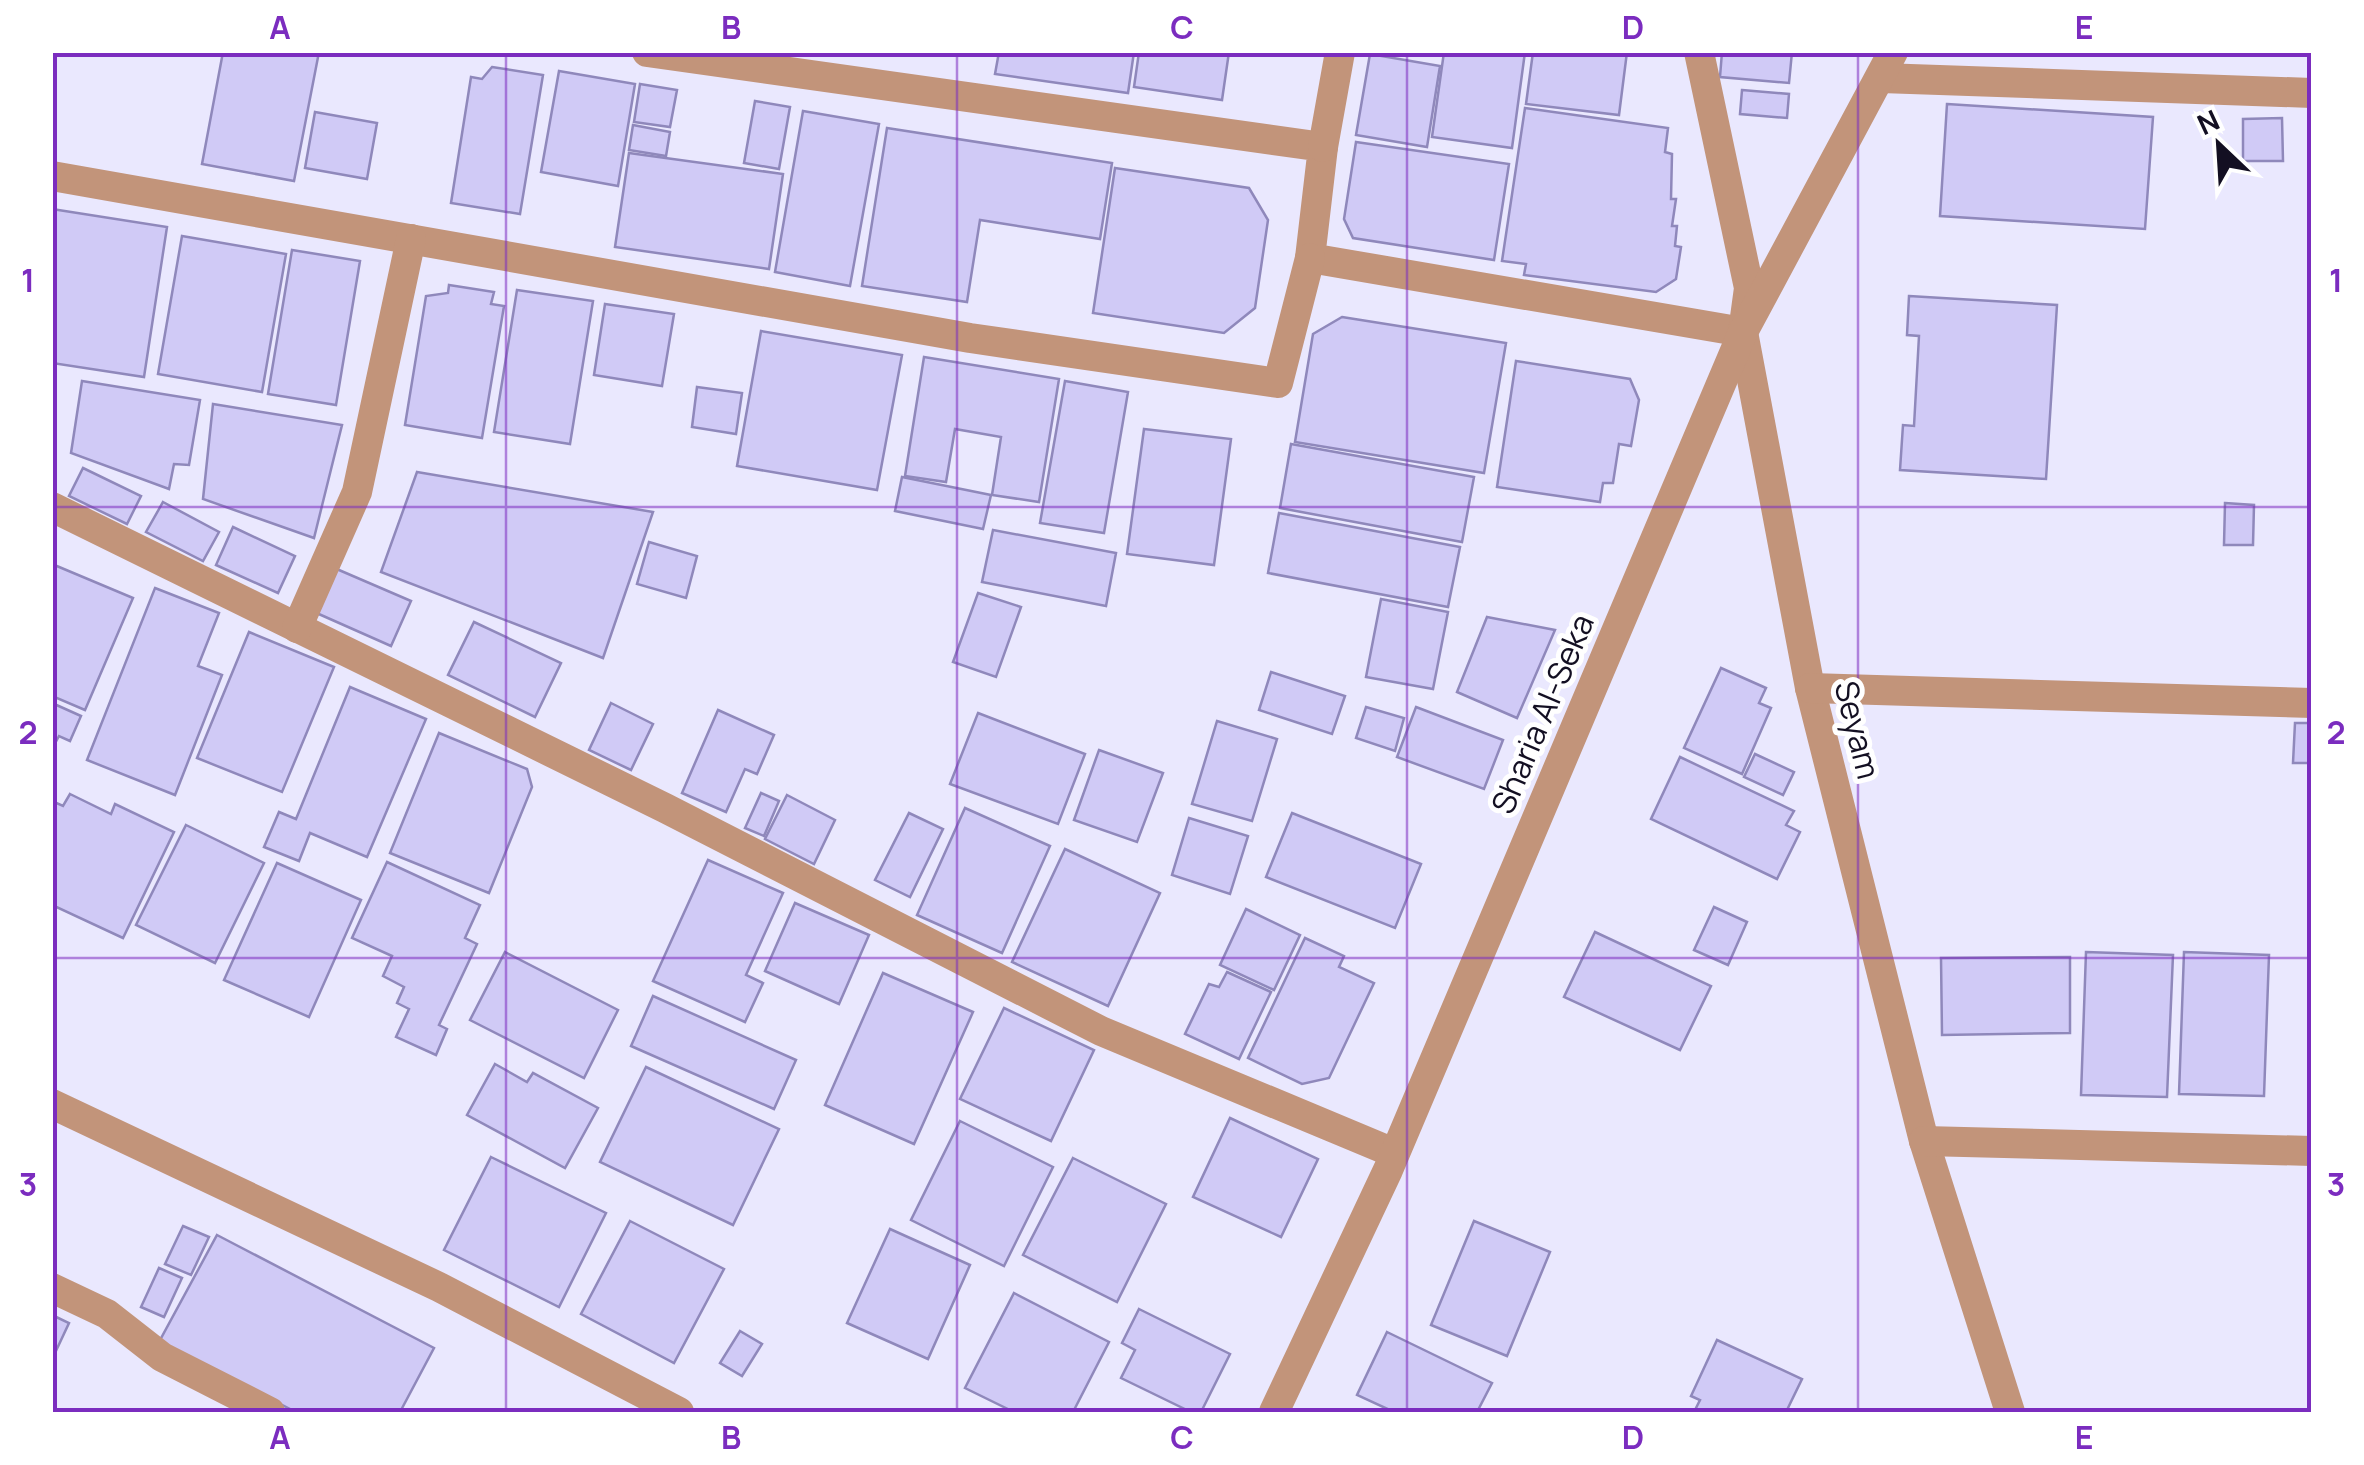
<svg xmlns="http://www.w3.org/2000/svg" width="2364" height="1465" font-family="Manrope,sans-serif">
<style>
.building{fill:#d0caf6;stroke:#8f88bb;stroke-width:2.5}
.lines{fill:none;stroke-linecap:round;stroke-linejoin:round}
.minor{stroke:#c2947a;stroke-width:30}
.grid{fill:none;stroke:#7b2cbf;stroke-width:2.5;stroke-opacity:0.55}
.labels{text-anchor:middle;stroke-width:10;stroke-linejoin:round;paint-order:stroke}
.street-label{font-size:32px;fill:#130f22;stroke:#fff}
.neatline{fill:none;stroke:#7b2cbf;stroke-width:4}
.grid-label{font-size:32px;text-anchor:middle;font-weight:bold;fill:#7b2cbf}
</style>
<rect width="100%" height="100%" fill="#eae8fe"/>
<g class="building">
<polygon points="223,52 319,52 294,181 202,164"/>
<polygon points="999,52 1134,52 1128,93 995,74"/>
<polygon points="1139,52 1229,52 1222,100 1134,87"/>
<polygon points="1444,52 1525,52 1512,148 1432,137"/>
<polygon points="1533,52 1627,52 1619,115 1526,104"/>
<polygon points="1722,52 1792,52 1789,83 1720,77"/>
<polygon points="1370,54 1440,66 1427,147 1356,135"/>
<polygon points="492,67 543,75 520,214 451,203 471,77 482,79"/>
<polygon points="559,71 635,84 618,186 541,172"/>
<polygon points="640,84 677,90 670,127 634,122"/>
<polygon points="1742,90 1789,94 1787,118 1740,114"/>
<polygon points="755,101 790,107 779,169 744,163"/>
<polygon points="1947,104 2153,117 2145,229 1940,216"/>
<polygon points="1525,108 1668,128 1665,152 1672,154 1671,199 1676,199 1672,226 1677,226 1675,246 1681,247 1676,279 1656,292 1524,275 1526,264 1502,261"/>
<polygon points="803,111 879,124 850,286 775,272"/>
<polygon points="315,112 377,123 367,179 305,168"/>
<polygon points="2282,118 2283,161 2243,161 2243,119"/>
<polygon points="633,125 670,132 666,156 629,150"/>
<polygon points="887,128 1112,163 1100,239 980,220 967,302 862,286"/>
<polygon points="1356,142 1509,164 1494,260 1353,238 1344,219"/>
<polygon points="629,153 783,174 769,269 615,247"/>
<polygon points="1115,168 1249,188 1268,220 1255,308 1224,333 1093,313"/>
<polygon points="52,209 167,227 144,377 52,363"/>
<polygon points="182,236 286,254 262,392 158,374"/>
<polygon points="292,250 360,261 336,405 268,394"/>
<polygon points="449,285 494,292 491,304 504,306 482,438 405,425 426,296 448,293"/>
<polygon points="517,290 593,301 570,444 494,432"/>
<polygon points="1909,296 2057,305 2046,479 1900,470 1903,425 1914,426 1919,336 1907,335"/>
<polygon points="605,304 674,314 662,386 594,375"/>
<polygon points="1342,317 1506,343 1484,473 1295,442 1313,334"/>
<polygon points="761,331 902,355 877,490 737,466"/>
<polygon points="924,357 1059,379 1039,502 992,495 1001,437 955,429 946,482 905,476"/>
<polygon points="1516,361 1630,379 1639,400 1631,446 1619,444 1613,483 1603,483 1600,502 1497,487"/>
<polygon points="82,381 200,400 189,465 174,464 169,489 71,453"/>
<polygon points="1065,381 1128,392 1104,533 1040,523"/>
<polygon points="697,387 742,393 736,434 692,427"/>
<polygon points="213,404 342,425 314,538 203,499"/>
<polygon points="1144,429 1231,439 1214,565 1127,554"/>
<polygon points="1291,444 1474,477 1462,542 1280,508"/>
<polygon points="83,468 141,496 127,524 69,496"/>
<polygon points="417,472 653,512 603,658 381,572"/>
<polygon points="902,477 991,495 983,529 895,511"/>
<polygon points="163,502 219,532 203,561 146,532"/>
<polygon points="2225,503 2254,505 2253,545 2224,545"/>
<polygon points="1279,513 1460,547 1448,607 1268,573"/>
<polygon points="233,527 295,556 278,593 216,565"/>
<polygon points="993,530 1116,553 1106,606 982,582"/>
<polygon points="649,542 697,556 686,598 637,584"/>
<polygon points="52,564 133,598 85,710 52,696"/>
<polygon points="332,567 411,601 391,646 312,611"/>
<polygon points="155,588 219,613 198,666 222,675 175,795 87,760"/>
<polygon points="978,593 1021,607 996,677 953,662"/>
<polygon points="1381,599 1448,612 1433,689 1366,677"/>
<polygon points="1487,617 1555,630 1517,718 1457,692"/>
<polygon points="474,622 561,663 535,717 448,675"/>
<polygon points="249,632 334,667 282,792 197,758"/>
<polygon points="1721,668 1766,688 1759,703 1771,708 1742,774 1684,748"/>
<polygon points="1271,672 1345,696 1332,734 1259,710"/>
<polygon points="350,687 426,719 367,857 310,833 299,861 264,847 279,812 296,819"/>
<polygon points="52,703 81,716 70,741 59,736 52,749"/>
<polygon points="611,703 653,724 631,770 589,750"/>
<polygon points="1366,707 1404,718 1395,751 1356,738"/>
<polygon points="1416,707 1503,740 1484,789 1397,757"/>
<polygon points="718,710 774,735 757,774 745,769 726,812 682,793"/>
<polygon points="978,713 1085,754 1058,824 950,784"/>
<polygon points="1217,721 1277,739 1252,821 1192,804"/>
<polygon points="2295,723 2312,723 2312,763 2293,763"/>
<polygon points="439,733 527,769 532,787 489,893 390,853"/>
<polygon points="1099,750 1163,773 1137,842 1074,820"/>
<polygon points="1755,754 1794,772 1783,795 1744,777"/>
<polygon points="1680,757 1794,811 1786,825 1800,832 1777,879 1651,819"/>
<polygon points="761,793 779,801 764,836 745,828"/>
<polygon points="70,794 111,814 115,804 174,832 123,938 52,905 52,801 63,806"/>
<polygon points="787,795 835,820 814,864 765,839"/>
<polygon points="965,808 1050,846 1002,953 917,915"/>
<polygon points="909,813 943,829 910,897 875,880"/>
<polygon points="1292,813 1421,864 1395,928 1266,877"/>
<polygon points="1189,818 1248,836 1230,894 1172,875"/>
<polygon points="186,825 264,863 215,963 136,925"/>
<polygon points="1065,849 1160,893 1108,1006 1012,962"/>
<polygon points="708,860 783,893 746,975 763,983 745,1022 653,981"/>
<polygon points="387,862 480,905 465,938 477,944 439,1025 447,1029 436,1055 396,1037 409,1009 397,1003 404,987 383,976 392,956 352,938"/>
<polygon points="277,863 361,900 309,1017 224,980"/>
<polygon points="795,903 869,935 839,1004 765,971"/>
<polygon points="1714,907 1747,922 1728,965 1694,950"/>
<polygon points="1246,909 1300,935 1274,990 1220,965"/>
<polygon points="1595,932 1711,986 1680,1050 1564,997"/>
<polygon points="1305,938 1344,956 1339,967 1374,983 1329,1078 1302,1084 1248,1058"/>
<polygon points="505,952 618,1010 584,1078 470,1020"/>
<polygon points="2086,952 2173,955 2167,1097 2081,1095"/>
<polygon points="2184,952 2269,955 2264,1096 2179,1094"/>
<polygon points="2070,957 2070,1033 1942,1035 1941,958"/>
<polygon points="1227,972 1271,992 1239,1059 1185,1034 1209,984 1219,987"/>
<polygon points="883,973 973,1012 914,1144 825,1105"/>
<polygon points="653,996 796,1060 774,1109 631,1046"/>
<polygon points="1004,1008 1094,1050 1051,1141 960,1099"/>
<polygon points="495,1064 527,1082 533,1073 598,1108 565,1168 467,1115"/>
<polygon points="646,1067 779,1129 733,1225 600,1162"/>
<polygon points="1230,1118 1318,1159 1281,1237 1193,1197"/>
<polygon points="960,1121 1053,1167 1004,1266 911,1220"/>
<polygon points="491,1157 606,1213 559,1307 444,1250"/>
<polygon points="1073,1158 1166,1204 1117,1302 1023,1255"/>
<polygon points="630,1221 724,1269 674,1363 581,1314"/>
<polygon points="1474,1221 1550,1252 1507,1356 1431,1325"/>
<polygon points="183,1226 209,1237 191,1275 165,1264"/>
<polygon points="890,1229 970,1265 928,1359 847,1323"/>
<polygon points="217,1235 434,1348 400,1412 296,1412 159,1342"/>
<polygon points="159,1268 182,1278 164,1317 141,1307"/>
<polygon points="1014,1293 1109,1342 1073,1412 1014,1412 965,1388"/>
<polygon points="1139,1309 1230,1354 1201,1412 1191,1412 1121,1378 1135,1350 1122,1343"/>
<polygon points="52,1315 69,1323 55,1353 52,1352"/>
<polygon points="740,1331 762,1344 742,1376 720,1363"/>
<polygon points="1387,1332 1492,1383 1477,1412 1394,1412 1357,1395"/>
<polygon points="1717,1340 1802,1379 1786,1412 1694,1412 1700,1400 1691,1396"/>
</g>
<g class="lines">
<g class="minor">
<polyline points="647,52 1323,147 1310,258 1743,332"/>
<polyline points="1699,52 1749,288 1743,332 1810,688 1924,1141 2010,1412"/>
<polyline points="1881,78 2312,93"/>
<polyline points="1323,147 1340,52"/>
<polyline points="52,176 970,338 1278,383 1310,258"/>
<polyline points="52,507 665,808 1101,1031 1394,1153"/>
<polyline points="297,628 357,492 411,239"/>
<polyline points="1810,688 2312,703"/>
<polyline points="52,1104 439,1287 679,1412"/>
<polyline points="1924,1141 2312,1151"/>
<polyline points="52,1288 107,1314 162,1357 270,1412"/>
<polyline points="1274,1412 1388,1170 1743,332 1893,52"/>
</g>
</g>
<path class="grid" d="M506,52V1412M957,52V1412M1407,52V1412M1858,52V1412M52,507H2312M52,958H2312"/>
<g class="labels">
<g class="street-label">
<text transform="translate(1543 714) rotate(-67)" y="11">Sharia Al-Seka</text>
<text transform="translate(1857 730) rotate(76)" y="11">Seyam</text>
</g>
</g>
<rect width="2364" height="1465" fill="none" stroke="#ffffff" stroke-width="110"/>
<g transform="translate(2219 145) rotate(335)" stroke="#ffffff" stroke-width="8" paint-order="stroke">
<path d="M0-8L18 38L0 25L-18 38Z" fill="#130f22"/>
<text y="-15" font-size="28" font-weight="bold" text-anchor="middle" fill="#130f22">N</text>
</g>
<rect x="55" y="55" width="2254" height="1355" class="neatline"/>
<g class="grid-label">
<text x="280" y="39">A</text>
<text x="731" y="39">B</text>
<text x="1182" y="39">C</text>
<text x="1633" y="39">D</text>
<text x="2084" y="39">E</text>
<text x="28" y="292">1</text>
<text x="2336" y="292">1</text>
<text x="28" y="744">2</text>
<text x="2336" y="744">2</text>
<text x="28" y="1196">3</text>
<text x="2336" y="1196">3</text>
<text x="280" y="1449">A</text>
<text x="731" y="1449">B</text>
<text x="1182" y="1449">C</text>
<text x="1633" y="1449">D</text>
<text x="2084" y="1449">E</text>
</g>
</svg>
